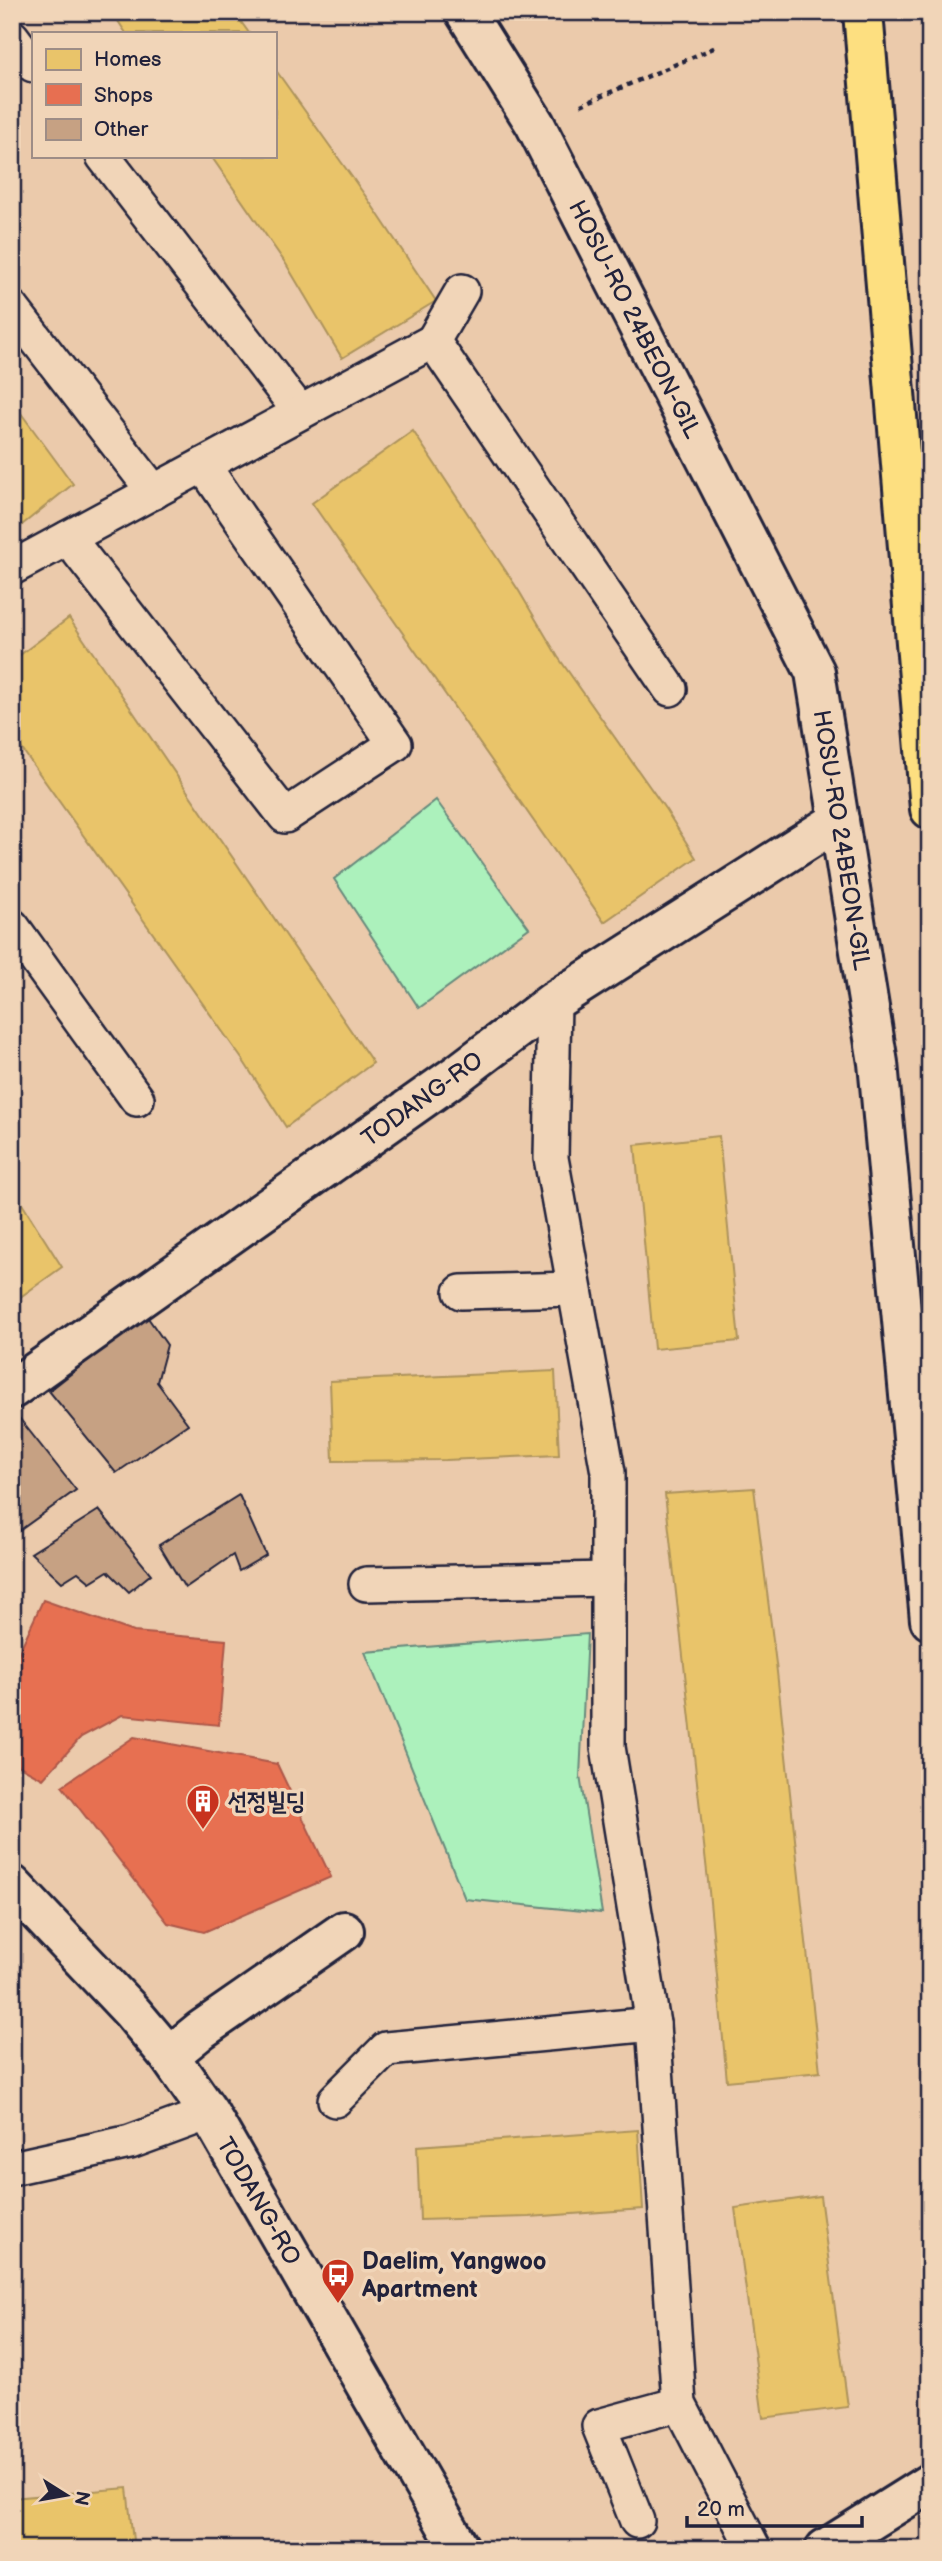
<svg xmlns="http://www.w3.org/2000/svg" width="942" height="2561" font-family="'Balsamiq Sans','Poor Story',sans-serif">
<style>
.park{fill:#acf1bc;stroke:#678a7c;stroke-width:2}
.homes{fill:#e9c46a;stroke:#ad935c;stroke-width:2}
.shops{fill:#e76f51;stroke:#ac584a;stroke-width:2}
.building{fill:#c6a183;stroke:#22223b;stroke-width:2}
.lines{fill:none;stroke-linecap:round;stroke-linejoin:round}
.service-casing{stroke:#22223b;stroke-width:38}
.minor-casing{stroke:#22223b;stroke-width:44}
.secondary-casing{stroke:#22223b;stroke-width:44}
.primary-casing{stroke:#22223b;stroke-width:44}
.path{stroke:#22223b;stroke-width:4.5;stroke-dasharray:5 5;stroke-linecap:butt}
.service{stroke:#f1d5b8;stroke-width:33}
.minor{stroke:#f1d5b8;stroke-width:38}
.secondary{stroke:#f1d5b8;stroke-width:38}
.primary{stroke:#fddf80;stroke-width:38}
.labels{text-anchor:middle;stroke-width:7;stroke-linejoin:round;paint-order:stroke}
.street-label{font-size:24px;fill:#22223b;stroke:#f1d5b8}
.poi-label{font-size:24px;font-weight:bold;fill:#22223b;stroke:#f1d5b8;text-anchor:start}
</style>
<rect width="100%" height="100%" fill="#ebcaab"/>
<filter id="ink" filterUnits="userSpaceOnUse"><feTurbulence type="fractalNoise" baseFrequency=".0143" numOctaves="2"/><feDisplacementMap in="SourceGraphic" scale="14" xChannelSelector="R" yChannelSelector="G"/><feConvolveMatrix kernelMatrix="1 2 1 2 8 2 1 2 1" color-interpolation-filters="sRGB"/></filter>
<g filter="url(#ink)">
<g class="park">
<polygon points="436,800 529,928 419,1008 334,879"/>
<polygon points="587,1634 580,1776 602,1913 465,1899 365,1652"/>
</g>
<g class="homes">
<polygon points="112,12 234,12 249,33 126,33"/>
<polygon points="275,69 369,201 436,301 342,358 286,264 211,156 275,156"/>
<polygon points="12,401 73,484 12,533"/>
<polygon points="413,431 519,591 558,657 666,810 696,858 604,922 312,503"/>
<polygon points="69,618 373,1063 286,1127 242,1059 12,735 12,661"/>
<polygon points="719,1136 739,1341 654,1349 635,1145"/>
<polygon points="12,1188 62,1267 12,1303"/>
<polygon points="555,1371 559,1455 446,1460 333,1461 330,1381"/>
<polygon points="754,1488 777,1672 820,2072 727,2081 708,1881 665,1494"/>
<polygon points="638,2130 643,2209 529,2217 420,2220 417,2146"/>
<polygon points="820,2196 848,2407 763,2418 735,2208"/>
<polygon points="127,2488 134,2549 12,2549 12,2498"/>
</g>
<g class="shops">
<polygon points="43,1600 134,1632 226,1640 219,1725 122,1715 81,1737 43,1779 12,1762 12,1667"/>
<polygon points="134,1737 277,1764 331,1877 204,1932 168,1923 62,1786"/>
</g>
<g class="building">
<polygon points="146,1315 167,1345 157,1382 188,1424 116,1473 49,1391"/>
<polygon points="16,1414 76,1490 12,1536 12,1417"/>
<polygon points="239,1495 266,1555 239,1571 233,1555 185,1588 159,1545"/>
<polygon points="99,1510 151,1574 129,1592 108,1571 90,1582 78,1572 62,1582 31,1553"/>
</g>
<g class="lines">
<defs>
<g id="service">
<polyline points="12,37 33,65"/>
<polyline points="103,156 300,412"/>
<polyline points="462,291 433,341 670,689"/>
<polyline points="12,308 154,492"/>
<polyline points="68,538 285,816 395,744 203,465"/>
<polyline points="12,568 433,341"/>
<polyline points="12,926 137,1099"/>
<polyline points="554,1001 551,1158 608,1472 608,1747 653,2024 679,2404 754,2549"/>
<polyline points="461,1292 574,1289"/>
<polyline points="366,1584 608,1579"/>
<polyline points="335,2100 386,2049 653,2024"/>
<polyline points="12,2168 130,2142 209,2113"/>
<polyline points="637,2521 599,2426 679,2404"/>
</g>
<g id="minor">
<polyline points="465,12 535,124 815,672 878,1063 930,1620"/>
<polyline points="12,1389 459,1073 554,1001 839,820"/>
<polyline points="169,2056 201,2030 344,1931"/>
<polyline points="825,2549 930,2483"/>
</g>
<polyline id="secondary" points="12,1885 132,2012 169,2056 209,2113 460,2549"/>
<polyline id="primary" points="863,12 930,809"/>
</defs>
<use href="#service" class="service-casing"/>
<use href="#minor" class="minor-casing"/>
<use href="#secondary" class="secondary-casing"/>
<use href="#primary" class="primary-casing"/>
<polyline class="path" points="581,105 716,47"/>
<use href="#service" class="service"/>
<use href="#minor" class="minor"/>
<use href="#secondary" class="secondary"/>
<use href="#primary" class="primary"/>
</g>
</g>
<defs>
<symbol id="building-pin" viewBox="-11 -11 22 30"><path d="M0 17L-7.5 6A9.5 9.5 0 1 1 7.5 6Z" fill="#c8321e" stroke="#f1d5b8"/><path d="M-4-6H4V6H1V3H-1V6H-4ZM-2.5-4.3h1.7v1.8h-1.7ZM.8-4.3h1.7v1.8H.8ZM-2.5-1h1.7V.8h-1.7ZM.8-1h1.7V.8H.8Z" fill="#fff"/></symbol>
<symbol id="bus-pin" viewBox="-11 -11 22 30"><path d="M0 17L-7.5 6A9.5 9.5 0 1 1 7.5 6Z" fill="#c8321e" stroke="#f1d5b8"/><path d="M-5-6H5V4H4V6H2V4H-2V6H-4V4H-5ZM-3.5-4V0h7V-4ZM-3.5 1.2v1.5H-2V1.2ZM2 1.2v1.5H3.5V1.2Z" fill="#fff"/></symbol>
</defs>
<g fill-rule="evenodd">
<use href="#building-pin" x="184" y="1782" width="38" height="52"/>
<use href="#bus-pin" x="319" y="2256" width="38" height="52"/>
</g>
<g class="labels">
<g class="street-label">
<text transform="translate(635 319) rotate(63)" y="8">HOSU-RO 24BEON-GIL</text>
<text transform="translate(842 840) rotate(81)" y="8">HOSU-RO 24BEON-GIL</text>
<text transform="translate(422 1099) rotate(-36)" y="8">TODANG-RO</text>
<text transform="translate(259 2201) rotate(60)" y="8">TODANG-RO</text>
</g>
<g class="poi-label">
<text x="228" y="1809">선정빌딩</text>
<text x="362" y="2269">Daelim, Yangwoo<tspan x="362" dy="28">Apartment</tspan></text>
</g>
</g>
<rect width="942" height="2561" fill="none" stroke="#f1d5b8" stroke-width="42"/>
<rect x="21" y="21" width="900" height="2519" fill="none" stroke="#22223b" stroke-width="2.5" filter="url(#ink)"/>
<rect x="32" y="32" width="245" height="126" fill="#f1d5b8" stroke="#9e8d86" stroke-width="2"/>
<rect x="46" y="49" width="35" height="21" fill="#e9c46a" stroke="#9e8d86" stroke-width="2"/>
<text x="94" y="66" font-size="21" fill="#22223b">Homes</text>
<rect x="46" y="84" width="35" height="21" fill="#e76f51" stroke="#9e8d86" stroke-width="2"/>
<text x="94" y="102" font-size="21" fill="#22223b">Shops</text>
<rect x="46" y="119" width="35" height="21" fill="#c6a183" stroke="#9e8d86" stroke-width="2"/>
<text x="94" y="136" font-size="21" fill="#22223b">Other</text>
<g transform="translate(66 2495) rotate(101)" stroke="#f1d5b8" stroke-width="5" paint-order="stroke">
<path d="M0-5L12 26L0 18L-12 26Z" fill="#22223b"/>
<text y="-10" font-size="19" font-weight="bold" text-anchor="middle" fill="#22223b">N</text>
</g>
<path d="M687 2516v10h175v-10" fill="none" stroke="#22223b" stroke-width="3.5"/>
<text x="697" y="2516" font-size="21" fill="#22223b" stroke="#f1d5b8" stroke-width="5" paint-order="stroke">20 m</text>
</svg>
